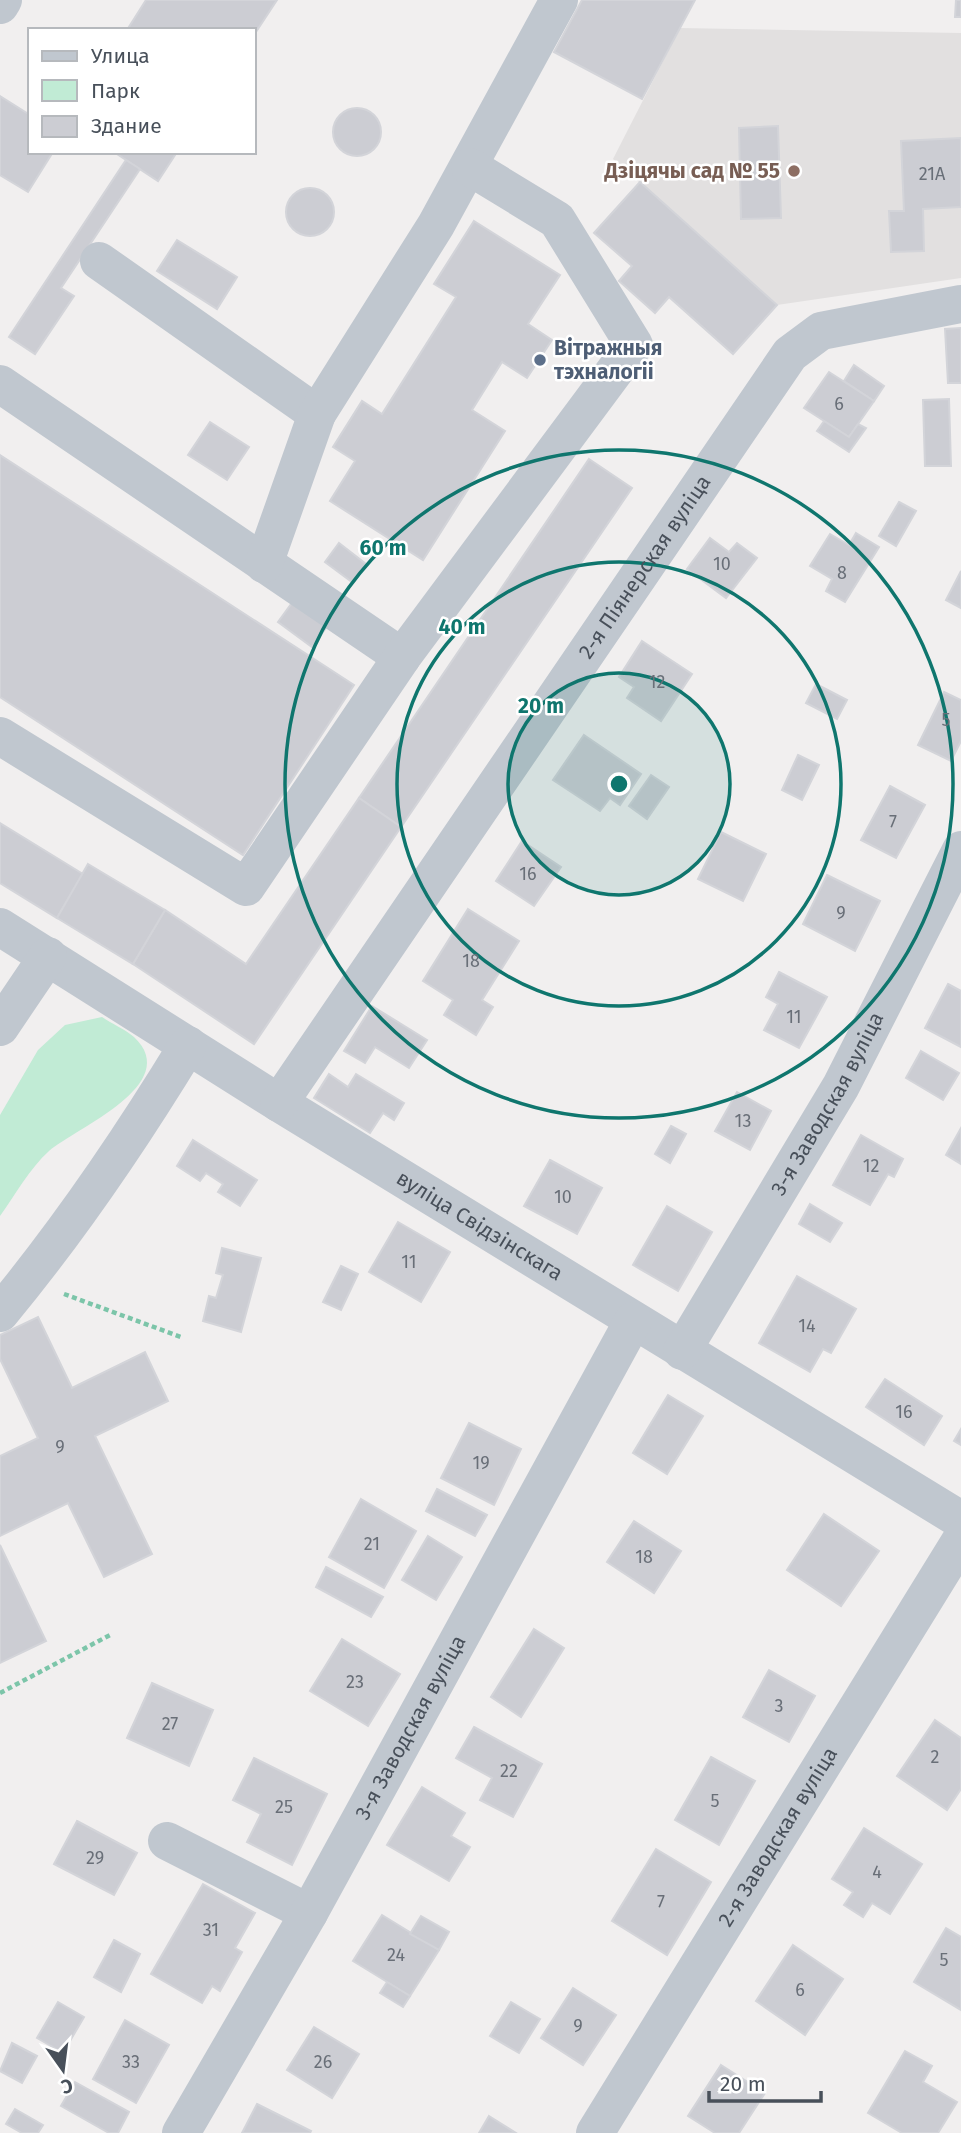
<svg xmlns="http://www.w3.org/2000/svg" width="961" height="2133" font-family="'Fira Sans',sans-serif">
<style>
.education{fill:#e2e0e0}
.green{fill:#c1ebd5}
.building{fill:#cccdd3;stroke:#d3d4d9;stroke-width:2}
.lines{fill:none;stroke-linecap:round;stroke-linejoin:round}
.path{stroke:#7cc5a9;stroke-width:4.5;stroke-dasharray:5 3.5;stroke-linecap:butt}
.minor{stroke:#c0c7cf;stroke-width:38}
.ring{fill:none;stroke:#0f766e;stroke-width:3.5}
.education-dot{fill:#8d6e63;stroke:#fff;stroke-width:2.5}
.service-dot{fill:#5c6f8a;stroke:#fff;stroke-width:2.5}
.labels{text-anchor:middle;stroke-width:5;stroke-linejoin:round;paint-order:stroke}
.number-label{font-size:18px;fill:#696f78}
.education-label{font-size:21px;font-weight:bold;fill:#785e54;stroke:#fff;text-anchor:end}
.service-label{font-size:21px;font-weight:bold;fill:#4e5e75;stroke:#fff;text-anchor:start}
.street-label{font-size:21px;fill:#48505a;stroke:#fff}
.centre{fill:#0f766e;stroke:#fff;stroke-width:3.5}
.ring-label{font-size:21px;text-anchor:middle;font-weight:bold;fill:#0f766e;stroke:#fff;stroke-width:5;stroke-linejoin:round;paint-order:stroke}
</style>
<rect width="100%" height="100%" fill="#f1efef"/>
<polygon class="education" points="680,28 961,33 961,278 777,305 613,159"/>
<path class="green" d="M102,1017C112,1024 125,1029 134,1037C184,1084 76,1128 49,1151C30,1168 15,1195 0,1216V1115L38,1050L65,1025Z"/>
<g class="building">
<polygon points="146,0 277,0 254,35 254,30 127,30"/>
<polygon points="582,0 695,0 642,99 554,52"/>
<polygon points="956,0 961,0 961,17 955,17"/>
<polygon points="0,96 30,115 30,152 53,152 28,192 0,175"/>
<circle cx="357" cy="132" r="24"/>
<polygon points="778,126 781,218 741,219 739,128"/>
<polygon points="961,138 961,207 923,209 924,251 891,252 889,211 904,211 901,141"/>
<polygon points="114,152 177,152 158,181"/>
<polygon points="126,160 140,169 61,288 74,296 35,354 9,337"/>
<polygon points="640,182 777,305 733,354 669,297 655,313 619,281 632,266 594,233"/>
<circle cx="310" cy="212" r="24"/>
<polygon points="474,221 560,275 528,324 552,340 527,378 502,362 472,410 505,431 423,560 330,501 355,461 333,447 362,401 382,414 456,297 434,284"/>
<polygon points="177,240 237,277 217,309 157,271"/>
<polygon points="961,328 961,383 948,383 945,329"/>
<polygon points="854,365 884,386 874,401 844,381"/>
<polygon points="829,372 874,401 849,437 804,408"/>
<polygon points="949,399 951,466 925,466 923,400"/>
<polygon points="824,421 849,437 858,424 866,428 849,452 817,431"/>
<polygon points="210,422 249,447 227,480 188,455"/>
<polygon points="0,455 354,685 243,855 0,697"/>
<polygon points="589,459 632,488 401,827 359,798"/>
<polygon points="899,502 916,511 896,546 879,536"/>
<polygon points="856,533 879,547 845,602 826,591 832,579 810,566 830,534 849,545"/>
<polygon points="710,538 729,552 737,543 757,558 726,598 687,569"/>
<polygon points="339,543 366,564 352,582 325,562"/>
<polygon points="961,571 961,608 946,600"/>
<polygon points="297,596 331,621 312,647 278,622"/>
<polygon points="642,641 692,674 661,721 627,698 634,687 619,677"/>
<polygon points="816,684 847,700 837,719 806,703"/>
<polygon points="944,692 961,700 961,741 951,761 918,745"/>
<polygon points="584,735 641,774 620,805 610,798 600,811 553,780"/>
<polygon points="798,755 819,765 802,800 782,790"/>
<polygon points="651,775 669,787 647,819 629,806"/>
<polygon points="890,786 925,805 896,858 861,840"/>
<polygon points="359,798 401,827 254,1044 133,964 165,910 246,964"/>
<polygon points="0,823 83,874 57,918 0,883"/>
<polygon points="721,832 766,854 743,901 698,879"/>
<polygon points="522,841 561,867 534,906 496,881"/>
<polygon points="88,864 165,910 133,964 57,918"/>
<polygon points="827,875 880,901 855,951 803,924"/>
<polygon points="468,909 519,941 482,1000 493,1007 476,1035 444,1015 453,1000 423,981"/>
<polygon points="779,972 827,997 799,1048 764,1030 778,1004 766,997"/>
<polygon points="948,984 961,991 961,1047 925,1028"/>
<polygon points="372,1006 427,1040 409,1068 375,1047 365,1063 344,1051"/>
<polygon points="921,1051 959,1073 943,1100 906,1078"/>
<polygon points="329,1074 348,1087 356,1074 404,1103 394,1120 383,1113 370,1133 314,1098"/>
<polygon points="737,1092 771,1111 750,1150 715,1131"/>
<polygon points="671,1126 686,1134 670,1163 655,1154"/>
<polygon points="961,1128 961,1164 946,1155"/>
<polygon points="861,1135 903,1159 894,1177 888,1174 870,1205 833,1185"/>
<polygon points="193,1140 257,1180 240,1206 218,1192 223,1184 206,1173 200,1181 177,1166"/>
<polygon points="550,1160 602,1188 577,1234 524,1206"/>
<polygon points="810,1204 842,1223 830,1242 799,1224"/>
<polygon points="667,1206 712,1232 678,1291 633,1265"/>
<polygon points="398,1222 450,1252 421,1302 369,1272"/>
<polygon points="222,1248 261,1258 241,1332 203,1321 209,1296 216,1298 223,1275 216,1273"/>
<polygon points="341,1266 358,1274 341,1310 323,1302"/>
<polygon points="797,1276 856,1309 831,1353 823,1349 810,1372 759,1343"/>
<polygon points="38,1317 72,1388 145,1352 168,1401 95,1436 152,1554 104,1577 68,1503 0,1536 0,1456 38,1438 0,1359 0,1335"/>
<polygon points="885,1379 942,1416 924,1445 866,1407"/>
<polygon points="668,1395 703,1416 667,1474 633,1453"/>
<polygon points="469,1423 521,1449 494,1505 441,1478"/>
<polygon points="961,1429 961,1445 954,1441"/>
<polygon points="437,1489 487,1515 475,1536 426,1511"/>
<polygon points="361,1499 416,1531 384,1588 329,1557"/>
<polygon points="824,1514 879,1551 841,1606 787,1570"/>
<polygon points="634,1521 681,1551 654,1593 607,1562"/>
<polygon points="428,1536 462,1557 436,1600 402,1580"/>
<polygon points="0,1545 46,1641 0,1663"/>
<polygon points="326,1567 383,1597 371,1617 316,1587"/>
<polygon points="534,1629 564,1648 521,1717 491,1697"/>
<polygon points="342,1639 400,1674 368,1726 310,1691"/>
<polygon points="769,1670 815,1696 789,1742 743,1717"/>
<polygon points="152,1683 213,1710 189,1766 127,1738"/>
<polygon points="935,1720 961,1738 961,1789 947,1810 897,1776"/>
<polygon points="474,1727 542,1764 513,1817 480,1800 492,1778 456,1758"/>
<polygon points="711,1757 755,1781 719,1845 675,1820"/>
<polygon points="254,1758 327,1794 292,1865 247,1842 261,1814 233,1800"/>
<polygon points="422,1787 465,1813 451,1836 470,1847 449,1881 387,1845"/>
<polygon points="77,1821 137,1853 114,1895 54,1864"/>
<polygon points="864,1828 922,1864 890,1914 872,1903 863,1917 844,1905 853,1892 832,1879"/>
<polygon points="656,1849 711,1882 667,1955 612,1921"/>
<polygon points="203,1884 255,1913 235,1948 242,1952 220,1991 212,1986 202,2003 151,1974"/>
<polygon points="382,1915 439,1950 410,1996 353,1961"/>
<polygon points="421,1916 449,1932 439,1950 410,1934"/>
<polygon points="946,1928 961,1937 961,2010 914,1982"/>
<polygon points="114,1940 140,1954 121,1992 94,1977"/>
<polygon points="793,1945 843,1979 805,2035 756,2001"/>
<polygon points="387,1982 410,1996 403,2007 380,1993"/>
<polygon points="573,1988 616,2015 583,2065 541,2038"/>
<polygon points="58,2002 84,2017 63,2053 37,2038"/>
<polygon points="511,2002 540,2019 519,2053 490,2036"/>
<polygon points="125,2020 169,2045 136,2103 93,2079"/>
<polygon points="314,2027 359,2054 332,2098 287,2070"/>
<polygon points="12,2043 37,2056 22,2083 0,2071"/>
<polygon points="905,2051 932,2066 923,2082 957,2102 938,2133 902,2133 868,2113"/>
<polygon points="721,2065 765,2093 739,2133 715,2133 688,2116"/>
<polygon points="75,2082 129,2112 118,2133 109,2133 61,2106"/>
<polygon points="257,2104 311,2131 310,2133 242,2133"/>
<polygon points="15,2109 43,2125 38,2133 22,2133 6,2124"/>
<polygon points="489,2116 516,2133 479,2133"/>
</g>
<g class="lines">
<g class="path">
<polyline points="64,1294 181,1337"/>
<polyline points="0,1693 110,1635"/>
</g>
<g class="minor">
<polyline points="0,5 3,0"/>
<polyline points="99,261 317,414"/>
<polyline points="0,384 402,657"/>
<polyline points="264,564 317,414 436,225 559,0"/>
<polyline points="0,736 246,887 402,657 634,345 557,220 470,167"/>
<path id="s1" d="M0,927L279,1103L961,1520"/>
<polyline points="0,1027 48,956"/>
<path id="s2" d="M279,1103L790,354L821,331L961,304"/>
<path d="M0,1313C69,1230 132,1137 188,1045"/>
<path id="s3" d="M682,1351L841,1086L961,850"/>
<polyline points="167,1841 309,1913"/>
<path id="s4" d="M181,2133L309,1913L633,1321"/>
<path id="s5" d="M595,2133L961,1540"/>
</g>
</g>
<circle cx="619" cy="784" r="111" fill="#0f766e" fill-opacity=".12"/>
<g class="ring">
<circle cx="619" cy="784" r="111"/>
<circle cx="619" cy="784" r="222"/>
<circle cx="619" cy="784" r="334"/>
</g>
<circle class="education-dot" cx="794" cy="171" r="7"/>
<circle class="service-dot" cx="540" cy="360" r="7"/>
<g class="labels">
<g class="number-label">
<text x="932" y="180">21А</text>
<text x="839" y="410">6</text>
<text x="722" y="570">10</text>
<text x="842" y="579">8</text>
<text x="657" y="688">12</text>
<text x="946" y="726">5</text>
<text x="893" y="828">7</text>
<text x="528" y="880">16</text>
<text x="841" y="919">9</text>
<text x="471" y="967">18</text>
<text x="794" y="1023">11</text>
<text x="743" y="1127">13</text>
<text x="871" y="1172">12</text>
<text x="563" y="1203">10</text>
<text x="409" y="1268">11</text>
<text x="807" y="1332">14</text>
<text x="904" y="1418">16</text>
<text x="60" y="1453">9</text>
<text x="481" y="1469">19</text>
<text x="372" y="1550">21</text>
<text x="644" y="1563">18</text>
<text x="355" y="1688">23</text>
<text x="779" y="1712">3</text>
<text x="170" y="1730">27</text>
<text x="935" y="1763">2</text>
<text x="509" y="1777">22</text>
<text x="715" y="1807">5</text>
<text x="284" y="1813">25</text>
<text x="95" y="1864">29</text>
<text x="877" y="1878">4</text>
<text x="661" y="1908">7</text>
<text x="211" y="1936">31</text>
<text x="396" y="1961">24</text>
<text x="944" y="1966">5</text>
<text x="800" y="1996">6</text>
<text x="578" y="2032">9</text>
<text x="131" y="2068">33</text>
<text x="323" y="2068">26</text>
</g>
<g class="education-label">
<text x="780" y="178">Дзіцячы сад № 55</text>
</g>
<g class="service-label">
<text x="554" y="355">Вітражныя<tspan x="554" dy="24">тэхналогіі</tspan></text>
</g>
<g class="street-label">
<text dy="7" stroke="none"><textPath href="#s2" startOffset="649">2-я Піянерская вуліца</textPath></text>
<text dy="7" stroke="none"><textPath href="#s3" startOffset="287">3-я Заводская вуліца</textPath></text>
<text dy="7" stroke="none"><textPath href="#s1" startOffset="565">вуліца Свідзінскага</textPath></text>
<text dy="7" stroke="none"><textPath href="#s4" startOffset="466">3-я Заводская вуліца</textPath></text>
<text dy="7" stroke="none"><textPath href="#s5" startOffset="348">2-я Заводская вуліца</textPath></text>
</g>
</g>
<circle cx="619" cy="784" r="10" class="centre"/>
<g class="ring-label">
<text x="383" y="555">60 m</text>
<text x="462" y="634">40 m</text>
<text x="541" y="713">20 m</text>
</g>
<rect x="28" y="28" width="228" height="126" fill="#ffffff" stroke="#b6b9bd" stroke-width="2"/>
<rect x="42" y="51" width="35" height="10" fill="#c0c7cf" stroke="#b6b9bd" stroke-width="2"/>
<text x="91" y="63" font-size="21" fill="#48505a">Улица</text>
<rect x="42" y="80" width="35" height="21" fill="#c1ebd5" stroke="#b6b9bd" stroke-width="2"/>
<text x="91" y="98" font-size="21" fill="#48505a">Парк</text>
<rect x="42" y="116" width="35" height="21" fill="#cccdd3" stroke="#b6b9bd" stroke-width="2"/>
<text x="91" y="133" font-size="21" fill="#48505a">Здание</text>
<g transform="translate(63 2070) rotate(166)" stroke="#ffffff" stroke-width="5" paint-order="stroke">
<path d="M0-5L12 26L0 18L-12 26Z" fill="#48505a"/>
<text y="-10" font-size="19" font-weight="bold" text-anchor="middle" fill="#48505a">С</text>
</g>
<path d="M709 2091v10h112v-10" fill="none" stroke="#48505a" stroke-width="3.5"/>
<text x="720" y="2091" font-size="21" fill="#48505a" stroke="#ffffff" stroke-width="5" paint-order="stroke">20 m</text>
</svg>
